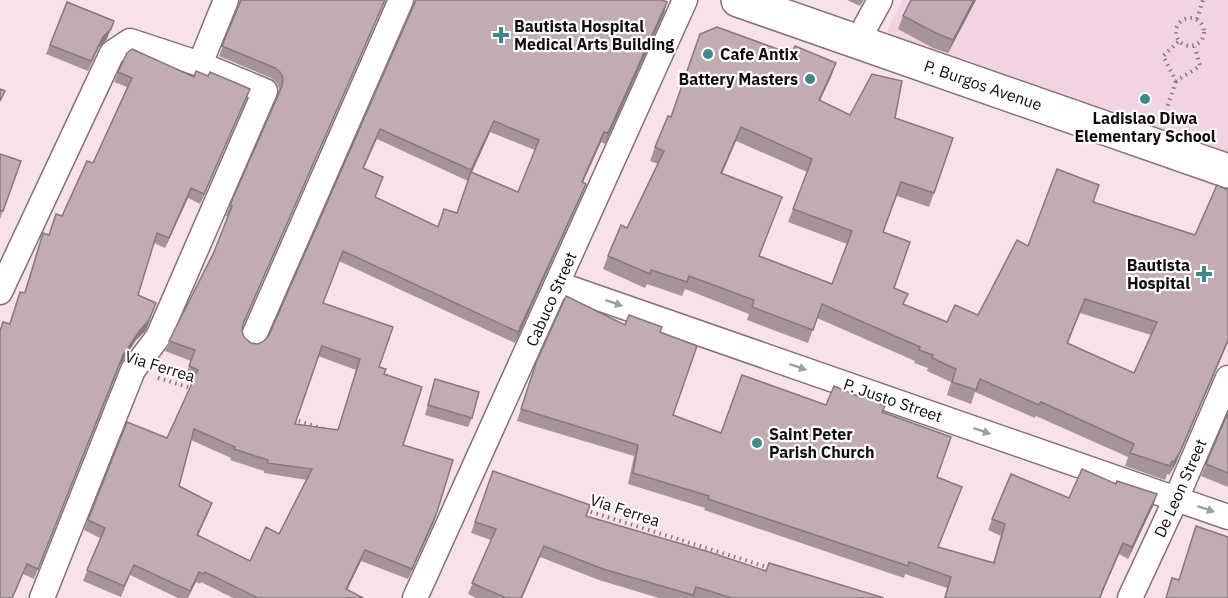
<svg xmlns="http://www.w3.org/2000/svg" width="1228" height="598" font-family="'IBM Plex Sans',sans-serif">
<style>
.built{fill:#f2d3e1}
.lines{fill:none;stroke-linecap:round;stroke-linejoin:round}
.street-casing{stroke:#847079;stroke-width:27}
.secondary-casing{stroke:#847079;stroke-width:36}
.path{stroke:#87787e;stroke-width:4;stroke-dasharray:1.5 4.5;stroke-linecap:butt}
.street{stroke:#fff;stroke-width:24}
.secondary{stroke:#fff;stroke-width:33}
.wall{fill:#a6939c;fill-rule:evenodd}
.shaded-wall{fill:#87787f}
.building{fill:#c1abb5;stroke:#87787f;stroke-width:1.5;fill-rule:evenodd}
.oneway{fill:#a19e9f}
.poi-dot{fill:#40888b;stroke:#fff;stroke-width:2}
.labels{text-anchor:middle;stroke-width:4.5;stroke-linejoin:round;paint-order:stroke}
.poi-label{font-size:16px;font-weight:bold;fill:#130c0f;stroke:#fff;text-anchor:start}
.street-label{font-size:16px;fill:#130c0f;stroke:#fff}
</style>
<rect width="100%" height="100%" fill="#f9e1eb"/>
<polygon class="built" points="903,0 1228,0 1228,157 889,37 887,30"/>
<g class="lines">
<defs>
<g id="street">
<polyline points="857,42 880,0"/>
<polyline points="558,284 1228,517"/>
<polyline points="0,292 112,53 130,41 200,64 226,0"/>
<polyline points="252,340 401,0"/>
<polyline points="42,598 133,370 158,337 265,91 200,64"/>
<polyline points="415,598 685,0"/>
<polyline points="1130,598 1176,499 1228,378"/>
</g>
<polyline id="secondary" points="738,0 1228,171"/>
</defs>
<use href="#street" class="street-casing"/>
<use href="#secondary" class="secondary-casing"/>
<g class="path">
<circle cx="1190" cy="32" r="14"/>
<polyline points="1197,19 1203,0"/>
<polyline points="1178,42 1163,56 1176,81 1200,66 1195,47"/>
<polyline points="1164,117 1176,81"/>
<polyline points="158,378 194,389"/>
<polyline points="293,419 323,429"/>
<polyline points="585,510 770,568"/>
</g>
<use href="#street" class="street"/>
<use href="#secondary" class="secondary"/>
</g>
<g class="wall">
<path d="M240,0H385L242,327V331L244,337L251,343L258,344L264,341L269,335L415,0H662L667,2L664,13L605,144L601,142L583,182L586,184L582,194L515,343L339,261L323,303L379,367L384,374L403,445L437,512L408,579L361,561L347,590L363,598H233L201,582L200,584L196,582L188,598H178L130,575L121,597L83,581L100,538L84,530L88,520L167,438L194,380L185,377L191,361L165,351L169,341L214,252L228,216H226L230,205L278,94L279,89L277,83L271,78L219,56L239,4ZM490,132L535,150L518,192L457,213L438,227L375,198L364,168L377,139L468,181ZM318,356L356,370L338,430L295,424ZM191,440L231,458L230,460L264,471V473L307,480L279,534L250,561L198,536L208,513L212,503L179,486Z"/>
<polygon points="847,0 864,0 860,6"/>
<polygon points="976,0 948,53 933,48 898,29 903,16"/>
<polygon points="67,2 107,39 99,47 88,71 46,54"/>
<polygon points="118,72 194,77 246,99 200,204 188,198 165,248 154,243 138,295 156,303 146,330 136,340 120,365 34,579 23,574 13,598 0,598 9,324 20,292 24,293 43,233 49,235 56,214 62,216 93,163 127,87 114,82"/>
<path d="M831,77L820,100L850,115L895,118L934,193L929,207L897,196L883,232L894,288L904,305L947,322L978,315L1028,246L1093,202L1195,235L1228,190V342L1175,465L1169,475L1167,474L1165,480L1125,466L1128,457L1036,416L1035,418L975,392L971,404L947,395L951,382L927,371L928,368L914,363L915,361L817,318L808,343L747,320L749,314L685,289L682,296L647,284L645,288L603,269L608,256L627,228L658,164L650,161L655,147ZM736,141L807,172L788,222L847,244L832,284L760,256L722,174ZM1080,313L1151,335L1134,373L1068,343Z"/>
<polygon points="0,154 21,161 0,219"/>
<polygon points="625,325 660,332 673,415 721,433 826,405 883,413 937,477 939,547 993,563 1001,536 988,530 992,519 1116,484 1157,494 1153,506 1128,559 1119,554 1100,598 944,598 947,588 905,574 904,578 704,510 705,508 628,484 634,456 517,421 536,363"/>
<polygon points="435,379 472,418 468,427 425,415"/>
<polygon points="1228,412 1228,487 1201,476"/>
<polygon points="493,471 586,516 766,571 769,563 884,598 659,598 599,580 540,557 522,598 476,598 468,594 491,540 471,533"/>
</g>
<g class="shaded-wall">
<polygon points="385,0 239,334 243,324"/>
<polygon points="974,0 976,0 948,53 953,40"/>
<polygon points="667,2 664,13 605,144 608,133"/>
<polygon points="114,21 107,39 99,47 88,71 103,37"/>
<polygon points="836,63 831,77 814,113 819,100"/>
<polygon points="250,89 246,99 200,204 204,194"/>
<polygon points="494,121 490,132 468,181 471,170"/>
<polygon points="741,127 736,141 716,187 721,173"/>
<polygon points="604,132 601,142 578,193 582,182"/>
<polygon points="586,184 582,194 515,343 518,332"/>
<polygon points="191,188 188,198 165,248 169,238"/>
<polygon points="156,303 146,330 136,340 120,365 34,579 123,355"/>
<polygon points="1228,340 1228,342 1175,465 1169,475 1174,462"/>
<polygon points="1157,494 1153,506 1128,559 1132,547"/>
<polygon points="212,503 208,513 193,546 197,535"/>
<polygon points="437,512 434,522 408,579 412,569"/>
<polygon points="1123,543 1119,554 1100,598 1103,589"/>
<polygon points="544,546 522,598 521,598"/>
<polygon points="365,550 361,561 343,598 346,589"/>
<polygon points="199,572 196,582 187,598 190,591"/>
</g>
<g class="building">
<path d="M241,0H385L243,324L242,331L244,337L251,343L258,344L264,341L269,335L416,0H662L667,2L608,133L604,132L582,182L586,184L518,332L343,251L323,303L393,327L379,367L386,369L384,374L422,387L403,445L453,460L437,512L412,569L365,550L346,589L363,598H258L205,572L204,574L199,572L190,591L134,565L124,586L87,570L105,528L88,520L127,422L167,438L198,370L189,366L195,350L169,341L214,252L232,206L230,205L282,86L283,78L280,72L275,68L222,46ZM494,121L539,140L518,192L471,172L457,213L444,209L438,227L375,197L383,177L363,168L380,129L471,170ZM322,346L360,359L338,430L295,424ZM194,429L235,447L234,449L268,460L267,463L312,469L279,534L266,527L250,561L197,535L212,503L179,486Z"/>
<polygon points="911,0 974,0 953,40 938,34 903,16"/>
<polygon points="67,2 114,21 111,29 103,37 91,61 50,45"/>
<path d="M717,27L791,54L795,46L836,63L819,100L850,115L872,74L902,81L895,118L953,138L934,193L901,182L883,232L910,242L894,288L908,294L903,304L947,322L955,305L978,315L1017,240L1028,246L1057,169L1099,185L1093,202L1195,235L1217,185L1228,190V340L1180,452L1174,462L1172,461L1170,466L1130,453L1134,444L1041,402L1039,405L980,379L976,390L952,382L956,369L932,358L933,355L919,350L920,347L822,304L813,330L752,307L754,300L689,276L687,282L651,270L650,274L608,256L621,225L627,228L664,151L655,147L668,116L671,117L700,34ZM741,127L812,159L793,209L852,231L832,284L759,256L782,197L721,173ZM1085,299L1157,322L1134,373L1067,343Z"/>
<polygon points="132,49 194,77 196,71 208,76 210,72 250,89 204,194 191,188 169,238 157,233 138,295 156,303 149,320 140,330 123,355 38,569 27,564 12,598 0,598 0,331 3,322 10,324 20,292 25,293 43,233 49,235 56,214 62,216 87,161 93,163 132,78 118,72 127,53"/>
<polygon points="0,89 5,91 0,101"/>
<polygon points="0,154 21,161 3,211 0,210"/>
<polygon points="566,296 625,325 629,315 662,327 660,332 697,346 673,415 721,433 742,375 826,405 834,386 858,396 859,394 885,406 882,412 951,437 937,477 962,487 938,547 994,563 1005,524 992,519 1011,474 1069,498 1082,469 1116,484 1117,481 1157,494 1132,547 1123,543 1103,589 1100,598 945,598 951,577 909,562 908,566 708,499 709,496 633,473 638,445 521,409 536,363"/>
<polygon points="435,379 479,392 472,418 428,405"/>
<polygon points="1228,412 1228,473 1206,464"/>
<polygon points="493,471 590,505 586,516 706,551 766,571 769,563 884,598 732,598 696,587 693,595 603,569 544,546 521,598 506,598 472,583 496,529 475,522"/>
<polygon points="1196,526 1228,537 1228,598 1166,598 1172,578 1179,580"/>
</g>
<defs><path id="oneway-solid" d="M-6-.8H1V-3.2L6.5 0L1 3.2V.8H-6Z" transform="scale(1.5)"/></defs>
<g class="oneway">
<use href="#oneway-solid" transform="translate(614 303) rotate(19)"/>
<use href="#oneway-solid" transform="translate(798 367) rotate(19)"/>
<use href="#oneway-solid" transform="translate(982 431) rotate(19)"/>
<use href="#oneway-solid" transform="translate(1206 509) rotate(19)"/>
</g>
<g class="poi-dot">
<path d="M498 26h6v6h6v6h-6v6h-6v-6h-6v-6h6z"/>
<circle cx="708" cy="54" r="6"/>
<circle cx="810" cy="79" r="6"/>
<circle cx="1145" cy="99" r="6"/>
<path d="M1201 265h6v6h6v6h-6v6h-6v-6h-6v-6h6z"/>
<circle cx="757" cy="443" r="6"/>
</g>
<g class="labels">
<g class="poi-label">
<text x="514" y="32">Bautista Hospital<tspan x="514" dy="18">Medical Arts Building</tspan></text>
<text x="720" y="60">Cafe Antix</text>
<text x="798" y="85" text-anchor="end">Battery Masters</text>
<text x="1145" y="124" text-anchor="middle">Ladislao Diwa<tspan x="1145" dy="18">Elementary School</tspan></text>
<text x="1190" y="271" text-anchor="end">Bautista<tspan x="1190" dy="18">Hospital</tspan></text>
<text x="769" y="440">Saint Peter<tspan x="769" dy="18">Parish Church</tspan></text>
</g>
<g class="street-label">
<text transform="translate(983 85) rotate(19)" y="6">P. Burgos Avenue</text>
<text transform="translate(551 299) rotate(-66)" y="6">Cabuco Street</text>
<text transform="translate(160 366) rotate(17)" y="6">Via Ferrea</text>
<text transform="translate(893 400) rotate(19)" y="6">P. Justo Street</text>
<text transform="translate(1180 488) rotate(-66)" y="6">De Leon Street</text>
<text transform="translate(625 510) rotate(18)" y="6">Via Ferrea</text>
</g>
</g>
</svg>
